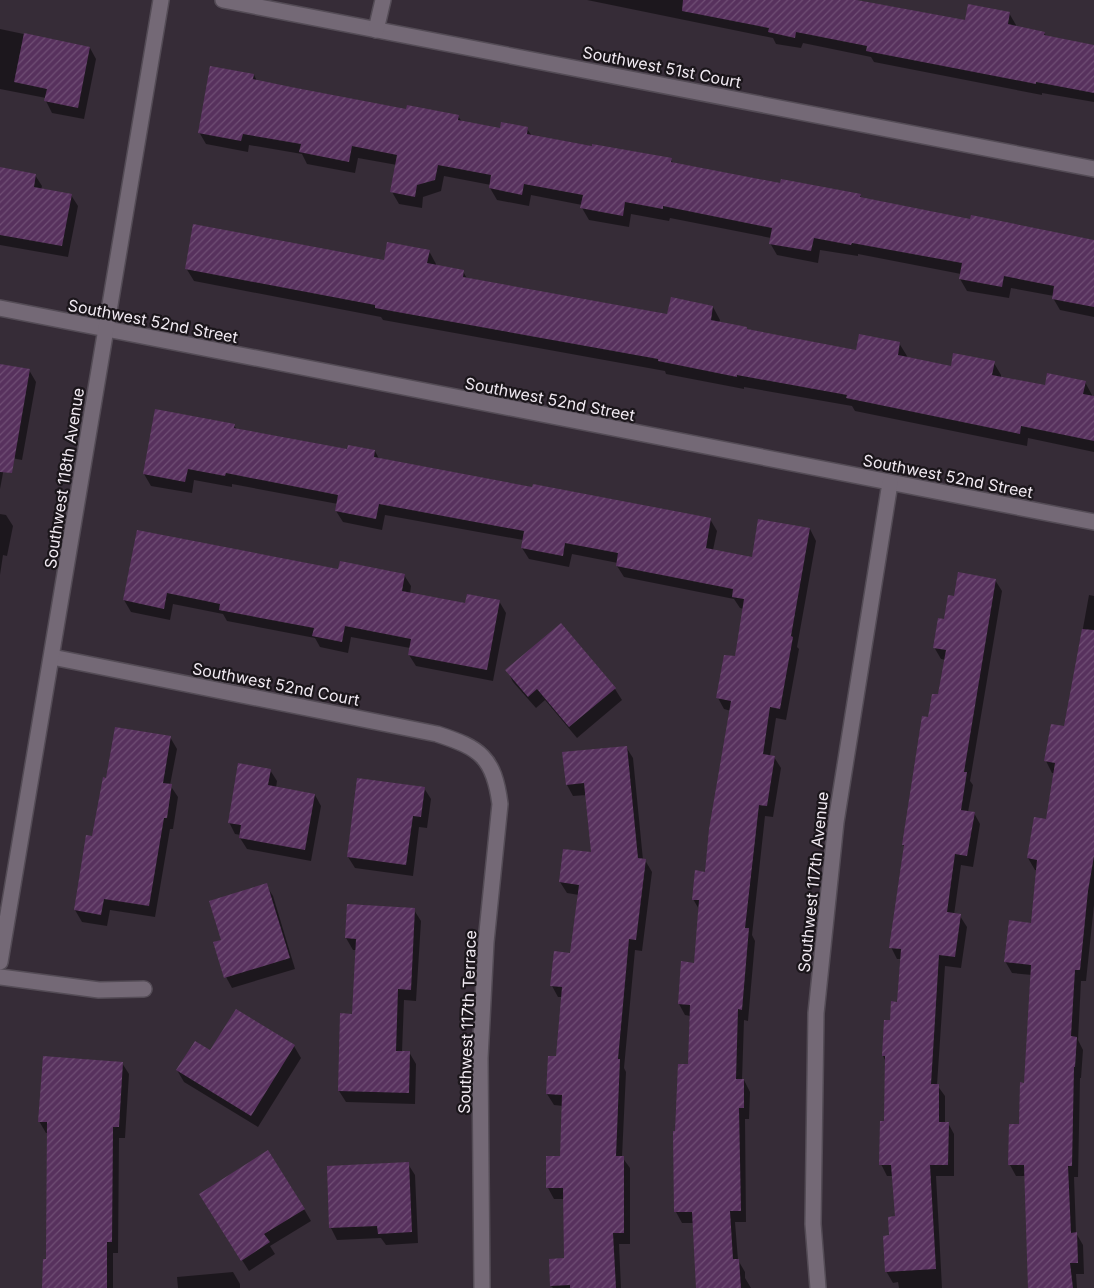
<svg xmlns="http://www.w3.org/2000/svg" width="1094" height="1288" font-family="Inter,sans-serif">
<style>
.shadow{fill:#0007}
.building{fill:url(#building-hatch)}
.lines{fill:none;stroke-linecap:round;stroke-linejoin:round}
.street-casing{stroke:#544c56;stroke-width:18}
.street{stroke:#746976;stroke-width:15}
.labels{text-anchor:middle;stroke-width:4.5;stroke-linejoin:round;paint-order:stroke}
.street-label{font-size:16px;fill:#f1eaf2;stroke:#1b161b}
</style>
<defs>
<pattern id="building-hatch" width="6" height="6" patternUnits="userSpaceOnUse" patternTransform="scale(1.25)"><rect width="6" height="6" fill="#57315d"/><path d="M-1 1l2-2M0 6l6-6M5 7l2-2" fill="none" stroke="#704f75"/></pattern>
</defs>
<rect width="100%" height="100%" fill="#362c37"/>
<g class="shadow">
<polygon points="587,0 856,0 966,21 1009,13 1016,25 1016,27 1044,33 1047,37 1094,46 1094,102 1042,93 1042,95 874,62 871,57 803,43 801,48 776,44 773,38"/>
<polygon points="0,29 90,48 96,59 84,119 52,113 46,101 46,98 0,89"/>
<polygon points="254,75 257,81 407,110 458,116 462,122 501,130 527,129 532,136 671,159 673,163 781,184 860,195 862,199 971,220 1094,241 1094,317 1060,310 1053,298 1054,296 1011,288 1009,298 967,291 960,279 961,274 858,254 858,256 820,250 818,263 777,255 770,243 771,238 670,218 669,221 631,214 629,227 589,220 582,208 582,205 531,195 529,206 497,200 490,188 491,185 444,176 441,191 423,197 422,208 399,204 392,192 397,165 358,158 355,173 307,164 302,154 249,145 248,152 206,144 199,132"/>
<polygon points="0,168 35,175 42,186 41,190 71,195 78,206 68,257 0,245"/>
<polygon points="429,251 436,264 436,266 463,271 467,279 668,315 713,307 720,320 719,323 748,331 857,351 899,343 907,356 906,358 952,368 994,363 1001,375 1001,378 1046,386 1085,382 1092,395 1092,397 1094,398 1094,452 1028,438 1027,446 855,411 852,406 744,387 744,389 666,374 665,371 383,320 381,317 194,281 186,268 385,261"/>
<polygon points="0,365 29,370 36,382 22,460 6,457 0,489"/>
<polygon points="234,425 237,430 348,451 375,451 379,459 533,488 710,519 717,531 713,550 753,558 810,529 816,541 797,647 799,649 786,720 776,718 770,756 774,757 781,768 773,817 765,816 752,935 755,941 748,1021 744,1020 742,1080 744,1080 750,1092 749,1119 745,1119 746,1222 735,1222 738,1260 745,1272 745,1278 751,1288 697,1288 694,1223 682,1223 676,1212 689,1066 690,1016 685,1015 679,1004 695,964 700,911 693,899 706,873 731,711 724,709 718,698 736,658 744,609 740,608 734,599 624,577 617,566 618,563 572,554 569,567 529,559 522,548 523,540 385,515 382,530 343,522 336,511 338,504 232,484 232,487 194,480 192,493 151,486 144,474"/>
<polygon points="0,514 6,515 13,526 7,556 3,555 0,575"/>
<polygon points="138,531 339,570 404,575 411,586 410,594 466,605 499,601 506,613 493,681 416,666 409,655 410,648 351,637 348,653 320,647 315,638 227,621 223,614 173,604 170,620 131,612 124,600"/>
<polygon points="995,580 1002,591 970,781 973,785 968,812 974,813 980,824 973,867 961,865 954,915 960,916 967,927 961,968 945,966 937,1085 945,1096 945,1123 948,1123 954,1134 954,1176 936,1176 942,1288 899,1288 898,1282 893,1283 886,1271 891,1236 896,1218 893,1176 887,1176 881,1164 886,1122 886,1062 883,1056 891,1021 898,1004 902,959 897,959 891,947 905,848 903,845 929,718 939,696 946,660 941,659 934,647 955,598"/>
<polygon points="1089,595 1094,596 1094,905 1086,981 1081,981 1078,1040 1083,1050 1081,1078 1080,1078 1078,1177 1074,1177 1076,1233 1083,1245 1084,1274 1076,1274 1077,1288 1029,1288 1025,1176 1016,1176 1010,1165 1020,1126 1025,1084 1032,975 1012,973 1005,961 1032,924 1038,870 1035,870 1028,858 1035,818 1047,820 1055,773 1052,773 1046,761 1065,727"/>
<polygon points="561,625 615,689 622,700 577,738 545,700 536,708 513,682 507,670"/>
<polygon points="170,737 177,749 170,785 178,797 173,829 170,829 155,917 110,910 107,926 82,922 75,910 107,779"/>
<polygon points="626,747 633,758 643,860 645,860 652,872 642,951 635,950 624,1068 626,1072 622,1157 630,1168 630,1244 619,1244 621,1288 553,1288 551,1286 565,1259 565,1199 554,1199 548,1188 561,1157 563,1106 554,1105 547,1094 557,1057 562,997 558,997 552,986 572,954 579,895 567,893 560,882 593,854 587,795 573,796 567,785"/>
<polygon points="270,770 277,781 276,788 315,795 321,806 311,861 247,849 240,838 241,835 235,834 229,822"/>
<polygon points="424,788 431,799 427,828 419,827 413,876 355,868 348,857"/>
<polygon points="266,885 273,896 295,969 232,988 226,977 223,941"/>
<polygon points="414,910 421,921 416,1001 404,1000 402,1052 409,1052 416,1064 415,1104 346,1102 339,1091 353,1015 357,950 353,950 346,938"/>
<polygon points="236,1010 294,1046 301,1058 258,1127 184,1082 177,1070 211,1052"/>
<polygon points="122,1063 129,1074 125,1138 119,1138 118,1253 113,1253 113,1288 44,1288 47,1260 48,1133 46,1133 39,1121"/>
<polygon points="408,1164 415,1175 418,1243 386,1245 381,1238 337,1240 331,1228 328,1167"/>
<polygon points="207,1205 304,1209 311,1221 270,1246 275,1254 249,1271"/>
<polygon points="233,1272 240,1284 240,1288 178,1288 177,1277"/>
</g>
<g class="building">
<polygon points="683,0 857,0 965,20 968,4 1010,12 1008,24 1045,32 1044,35 1094,45 1094,93 1036,82 1036,84 866,51 867,46 796,32 795,38 768,32 769,28 682,11"/>
<polygon points="24,33 90,47 78,108 44,101 47,89 14,82"/>
<polygon points="210,66 254,74 253,79 291,87 406,109 407,105 459,115 458,120 500,128 501,122 528,127 527,134 592,146 592,144 672,158 671,162 780,183 781,179 861,194 860,197 970,219 971,215 1094,240 1094,307 1052,299 1054,286 1004,276 1002,287 959,279 962,263 852,243 851,245 814,238 811,251 769,244 772,228 663,206 663,209 625,202 623,216 580,208 583,195 524,184 522,195 489,188 491,175 438,165 435,180 417,185 415,197 390,192 397,155 352,146 349,162 299,152 301,144 243,134 241,141 198,133"/>
<polygon points="0,167 36,174 34,187 72,194 62,246 0,235"/>
<polygon points="193,224 384,260 387,242 430,250 427,263 464,270 463,277 667,314 671,297 713,306 711,320 747,327 747,329 856,350 859,334 900,342 898,355 951,366 953,353 995,361 992,375 1045,385 1047,373 1086,381 1083,394 1094,396 1094,441 1021,426 1020,434 846,398 847,395 737,375 737,377 658,361 658,359 375,308 375,305 185,269"/>
<polygon points="0,364 30,369 12,473 0,472"/>
<polygon points="155,409 235,424 234,428 347,449 348,445 375,450 374,457 532,487 533,484 711,518 706,548 752,557 758,519 810,528 791,636 793,637 780,709 770,707 763,754 775,756 767,806 759,805 745,928 749,928 742,1010 738,1009 736,1079 744,1079 744,1108 739,1108 741,1211 730,1211 733,1259 739,1259 741,1288 696,1288 692,1212 674,1212 673,1131 675,1131 678,1064 688,1064 690,1005 678,1004 681,961 694,963 699,900 692,900 695,870 705,872 709,829 731,701 716,698 724,655 735,656 744,599 732,597 733,589 616,566 618,553 565,543 563,556 521,548 524,531 379,504 376,519 335,511 338,495 226,473 225,476 188,469 185,482 143,474"/>
<polygon points="137,530 338,569 340,561 405,574 402,591 465,603 467,594 500,600 487,670 408,655 411,639 345,626 342,642 312,636 314,628 219,610 220,604 167,593 164,609 123,600"/>
<polygon points="958,572 996,579 964,772 967,772 961,810 975,812 967,856 955,854 947,912 961,914 955,957 939,955 931,1084 939,1084 939,1122 949,1122 948,1165 930,1165 936,1269 885,1272 883,1236 889,1235 888,1217 895,1216 891,1165 879,1165 880,1121 884,1121 885,1056 882,1056 884,1020 890,1020 891,1001 897,1002 901,949 889,948 904,845 902,845 922,716 928,717 932,694 938,694 946,650 933,648 938,618 944,619 948,595 954,596"/>
<polygon points="561,623 616,688 569,727 537,689 528,697 505,670"/>
<polygon points="1082,629 1094,630 1094,856 1088,891 1080,970 1075,970 1071,1036 1077,1037 1075,1067 1074,1067 1072,1166 1068,1166 1071,1233 1077,1232 1078,1263 1070,1263 1073,1288 1028,1288 1024,1165 1008,1165 1009,1124 1019,1124 1020,1082 1024,1083 1031,965 1004,962 1009,920 1031,923 1037,860 1027,858 1034,817 1046,819 1055,763 1044,761 1051,724 1064,726"/>
<polygon points="115,727 171,736 163,783 172,784 167,818 164,818 149,906 104,899 101,915 74,910 86,835 92,836 103,777 106,778"/>
<polygon points="627,746 638,858 646,859 636,940 629,939 618,1059 620,1059 616,1156 624,1156 624,1233 613,1233 616,1288 570,1288 570,1285 550,1286 549,1259 564,1258 563,1188 546,1188 546,1156 560,1156 562,1095 546,1094 548,1056 556,1056 562,987 550,986 554,951 570,953 579,885 559,882 563,849 591,852 584,783 566,785 562,752"/>
<polygon points="238,763 271,769 268,785 315,794 305,850 239,838 241,825 228,823"/>
<polygon points="357,778 425,787 421,817 413,816 406,865 347,857"/>
<polygon points="267,883 290,958 224,978 213,942 221,940 209,901"/>
<polygon points="347,904 415,908 411,990 398,989 396,1051 410,1051 409,1093 338,1091 340,1013 352,1014 356,939 345,938"/>
<polygon points="236,1009 295,1045 251,1116 176,1070 195,1041 210,1050"/>
<polygon points="43,1056 123,1062 119,1127 113,1127 112,1242 107,1242 107,1288 42,1288 43,1259 46,1259 47,1122 38,1122"/>
<polygon points="268,1150 305,1209 264,1234 270,1242 241,1261 199,1194"/>
<polygon points="409,1162 412,1232 378,1234 377,1226 329,1228 327,1166"/>
</g>
<g class="lines">
<defs>
<g id="street">
<polyline points="223,0 1094,169"/>
<polyline points="376,30 383,0"/>
<polyline points="0,308 1094,522"/>
<path d="M52,657L437,734C480,748 494,757 500,804L486,942L480,1058L482,1288"/>
<polyline points="0,962 161,0"/>
<polyline points="0,977 99,990 144,989"/>
<polyline points="818,1288 813,1224 816,1013 836,822 890,483"/>
</g>
</defs>
<use href="#street" class="street-casing"/>
<use href="#street" class="street"/>
</g>
<g class="labels">
<g class="street-label">
<text transform="translate(662 67) rotate(11)" y="6">Southwest 51st Court</text>
<text transform="translate(153 321) rotate(11)" y="6">Southwest 52nd Street</text>
<text transform="translate(550 399) rotate(11)" y="6">Southwest 52nd Street</text>
<text transform="translate(948 476) rotate(11)" y="6">Southwest 52nd Street</text>
<text transform="translate(64 478) rotate(-81)" y="6">Southwest 118th Avenue</text>
<text transform="translate(276 684) rotate(11)" y="6">Southwest 52nd Court</text>
<text transform="translate(813 882) rotate(-84)" y="6">Southwest 117th Avenue</text>
<text transform="translate(467 1022) rotate(-88)" y="6">Southwest 117th Terrace</text>
</g>
</g>
</svg>
